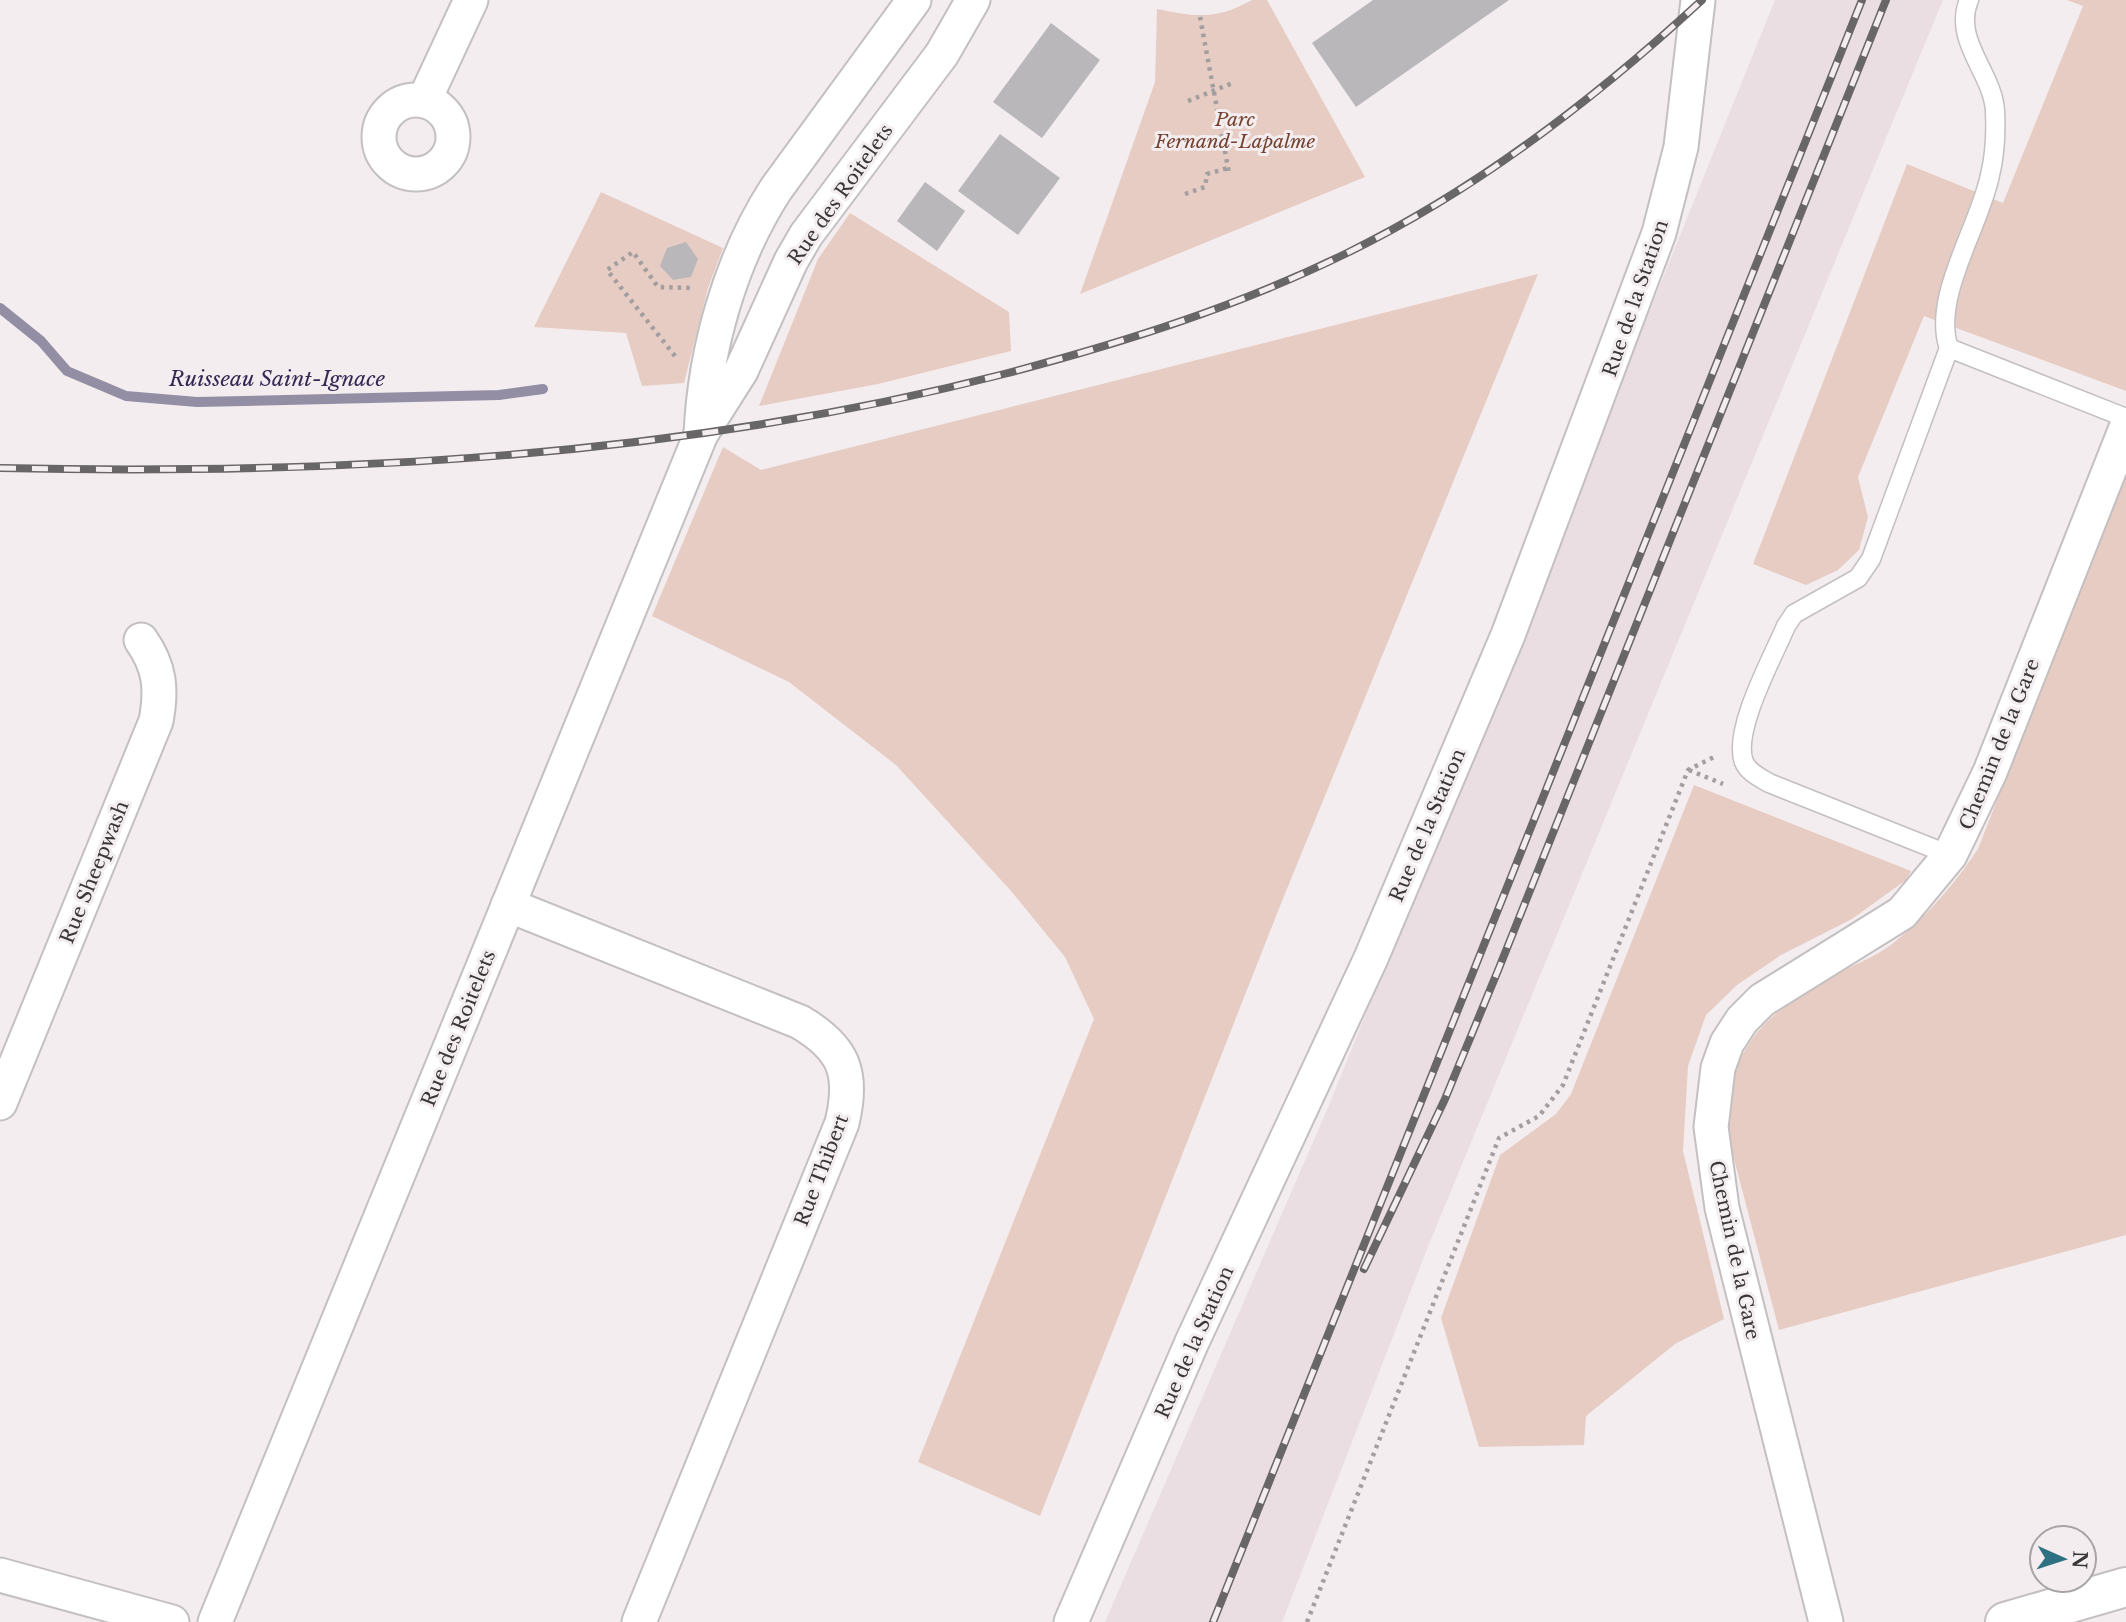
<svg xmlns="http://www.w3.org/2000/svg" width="2126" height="1622" font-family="'Libre Baskerville',serif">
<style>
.built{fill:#eadee3}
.green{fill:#e7ccc3}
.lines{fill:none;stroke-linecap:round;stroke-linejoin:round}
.stream{stroke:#948ea5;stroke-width:10}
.building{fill:#bab7bb}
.service-casing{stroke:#c4bfc1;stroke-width:21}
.minor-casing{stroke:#c4bfc1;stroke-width:37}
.tertiary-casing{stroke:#c4bfc1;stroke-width:42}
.path{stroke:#a39ea0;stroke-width:4.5;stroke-dasharray:3.5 5;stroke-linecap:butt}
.service{stroke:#fff;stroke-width:18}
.minor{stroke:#fff;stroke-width:33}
.tertiary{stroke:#fff;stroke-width:38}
.rail-casing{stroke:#696667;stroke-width:8}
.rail{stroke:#f3edef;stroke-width:5;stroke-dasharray:16;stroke-linecap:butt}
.labels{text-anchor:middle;stroke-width:6;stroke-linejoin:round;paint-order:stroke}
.park-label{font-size:19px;font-style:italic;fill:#74412f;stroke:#f3edef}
.street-label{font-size:19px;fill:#383637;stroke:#f3edef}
.water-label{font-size:21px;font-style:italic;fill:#352854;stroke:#f3edef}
</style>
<rect width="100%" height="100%" fill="#f3edef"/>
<polygon class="built" points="1775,0 1943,0 1427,1249 1282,1622 1105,1622 1329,1105"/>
<g class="green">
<path d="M1252,0H1267L1365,177L1080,294L1155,82L1157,9C1197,17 1216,20 1252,0Z"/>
<polygon points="2067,0 2126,0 2126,391 1924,316 1858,477 1868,517 1859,550 1838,570 1806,585 1753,564 1907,164 2003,203 2083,6"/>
<polygon points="601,192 723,248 708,288 684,383 642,386 626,333 534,327"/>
<polygon points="850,213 1009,312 1011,351 878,384 759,406 818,259"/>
<polygon points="1538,274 1280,906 1040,1516 918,1462 1094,1019 1065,957 1011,891 896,765 789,682 652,616 723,447 761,470"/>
<path d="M2126,467V1235L1779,1330L1729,1140C1723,1046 1765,1013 1841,972C1860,962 1881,954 1897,940C1929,914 1955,883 1978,849Z"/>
<polygon points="1694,785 1911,871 1906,880 1852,919 1781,955 1737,985 1706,1015 1688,1066 1683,1151 1724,1319 1675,1344 1586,1416 1584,1445 1479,1447 1441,1318 1500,1155 1556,1114 1571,1094"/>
</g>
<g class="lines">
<polyline class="stream" points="0,308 41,341 67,371 126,396 197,402 499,395 543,389"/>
</g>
<g class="building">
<polygon points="1373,0 1509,0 1356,107 1312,43"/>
<polygon points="1051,23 1100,60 1042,138 993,102"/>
<polygon points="1000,134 1060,178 1018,235 958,191"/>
<polygon points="925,182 965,211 937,251 897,221"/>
<polygon points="686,242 698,259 691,277 673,280 660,266 667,248"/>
</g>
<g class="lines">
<defs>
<g id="service">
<path d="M1949,348C1931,298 1980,226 1990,175C1995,155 1996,132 1995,111C1993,73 1952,40 1969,0"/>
<path d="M1950,855L1769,783C1759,777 1748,772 1744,762C1732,731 1773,657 1786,626L1794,614L1858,578L1871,559L1949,348L2126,418"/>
</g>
<g id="minor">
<circle cx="416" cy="137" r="37"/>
<polyline points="424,101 471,0"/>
<path d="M701,434C705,350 730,260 776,189L914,0"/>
<path d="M508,905L800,1022C844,1048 854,1073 842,1123L639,1622"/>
<path d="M0,1103L156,721C162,689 160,667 141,640"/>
<polyline points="0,1575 172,1622"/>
<polyline points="215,1622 701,434 741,371 791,261 806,235 942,54 973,0"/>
<polyline points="1071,1622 1192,1342 1371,958 1508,635 1659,233 1681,147 1698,0"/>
<polyline points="1826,1622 1722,1208 1711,1127 1718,1068 1727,1043 1742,1020 1762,1000 1902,913 1950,855 1990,772 2126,428"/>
</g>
<polyline id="tertiary" points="2005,1622 2126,1587"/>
</defs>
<use href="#service" class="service-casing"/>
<use href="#minor" class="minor-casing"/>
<use href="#tertiary" class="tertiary-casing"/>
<g class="path">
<polyline points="1200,17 1229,173"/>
<polyline points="1188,101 1235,82"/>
<polyline points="1185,194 1205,187 1207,174 1228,168"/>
<polyline points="675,356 607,270 633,252 658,287 693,288"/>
<polyline points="1689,770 1723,784"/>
<polyline points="1307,1622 1499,1138 1539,1116 1563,1085 1688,770 1716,756"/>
</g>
<use href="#service" class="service"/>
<use href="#minor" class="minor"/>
<use href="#tertiary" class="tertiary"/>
<defs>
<g id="rail">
<path d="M0,468C336,475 677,458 1004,374C1122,343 1237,307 1347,253C1478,189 1595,99 1702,0"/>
<polyline points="1364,1269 1445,1099 1499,968 1886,0"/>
<polyline points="1213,1622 1862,0"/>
</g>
</defs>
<use href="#rail" class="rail-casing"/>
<use href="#rail" class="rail"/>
</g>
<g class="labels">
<g class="park-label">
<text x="1235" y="126">Parc<tspan x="1235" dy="22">Fernand-Lapalme</tspan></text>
</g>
<g class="street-label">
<text transform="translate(840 194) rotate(-55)" y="7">Rue des Roitelets</text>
<text transform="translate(1635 298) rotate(-71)" y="7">Rue de la Station</text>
<text transform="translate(1999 744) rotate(-68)" y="7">Chemin de la Gare</text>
<text transform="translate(1427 825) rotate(-67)" y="7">Rue de la Station</text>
<text transform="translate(94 872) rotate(-68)" y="7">Rue Sheepwash</text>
<text transform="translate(458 1028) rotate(-68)" y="7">Rue des Roitelets</text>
<text transform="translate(821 1170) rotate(-69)" y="7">Rue Thibert</text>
<text transform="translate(1735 1250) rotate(78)" y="7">Chemin de la Gare</text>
<text transform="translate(1194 1342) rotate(-66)" y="7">Rue de la Station</text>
</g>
<g class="water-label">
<text x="277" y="386">Ruisseau Saint-Ignace</text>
</g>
</g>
<g transform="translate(2063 1559) rotate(93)"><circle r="33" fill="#f3edef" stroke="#a8a4a5" stroke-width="2"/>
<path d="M0-5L12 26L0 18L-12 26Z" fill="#2e7182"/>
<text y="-10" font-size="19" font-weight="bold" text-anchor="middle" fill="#383637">N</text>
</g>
</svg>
